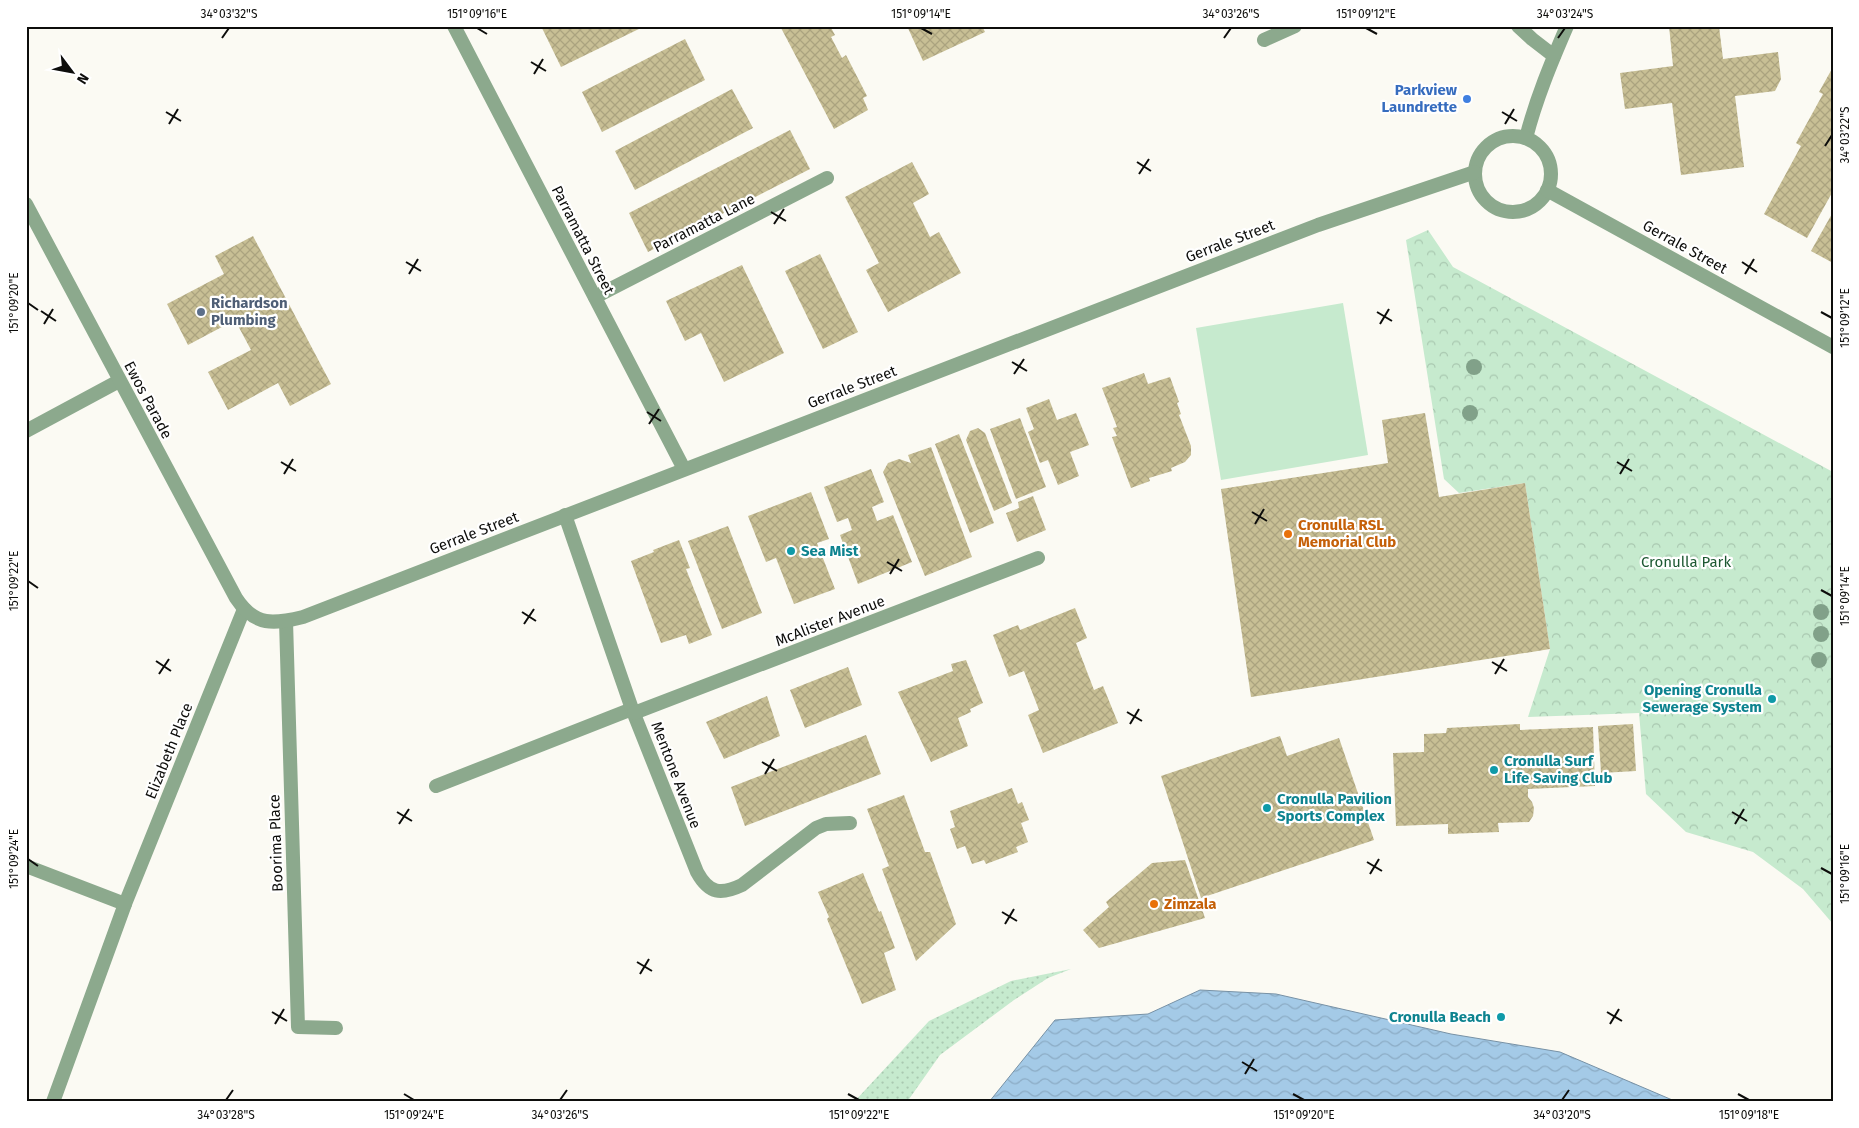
<svg xmlns="http://www.w3.org/2000/svg" width="1859" height="1128" font-family="'Fira Sans',sans-serif">
<style>
.grass{fill:url(#grass-dots)}
.park{fill:url(#park-crowns)}
.pitch{fill:#c6eace}
.water{fill:url(#water-waves);stroke:#7791a5}
.building{fill:url(#building-cross-hatch)}
.lines{fill:none;stroke-linecap:round;stroke-linejoin:round}
.service{stroke:#8ca98d;stroke-width:14}
.minor{stroke:#8ca98d;stroke-width:14}
.tertiary{stroke:#8ca98d;stroke-width:14}
.tree{fill:#81a189}
.ticks{fill:none;stroke:#0d0d0b;stroke-width:2}
.shop-dot{fill:#3f7fe0;stroke:#fff;stroke-width:2}
.service-dot{fill:#5c6f8a;stroke:#fff;stroke-width:2}
.food-dot{fill:#e8710a;stroke:#fff;stroke-width:2}
.culture-dot{fill:#0f9aa8;stroke:#fff;stroke-width:2}
.labels{text-anchor:middle;stroke-width:4.5;stroke-linejoin:round;paint-order:stroke}
.shop-label{font-size:15px;font-weight:bold;fill:#366cbe;stroke:#fff;text-anchor:end}
.street-label{font-size:15px;fill:#0d0d0b;stroke:#fff}
.service-label{font-size:15px;font-weight:bold;fill:#4e5e75;stroke:#fff;text-anchor:start}
.food-label{font-size:15px;font-weight:bold;fill:#c56008;stroke:#fff;text-anchor:start}
.culture-label{font-size:15px;font-weight:bold;fill:#0d838f;stroke:#fff;text-anchor:start}
.park-label{font-size:15px;fill:#1d5832;stroke:#fff}
.neatline{fill:none;stroke:#0d0d0b;stroke-width:2}
.ticks-label{font-size:12px;text-anchor:middle;fill:#0d0d0b}
</style>
<defs>
<pattern id="grass-dots" width="8" height="8" patternUnits="userSpaceOnUse" patternTransform="scale(1.25)"><rect width="8" height="8" fill="#c6eace"/><path d="M2 2h.1M6 6h.1" fill="none" stroke="#a9c8b0" stroke-width="1.8" stroke-linecap="round"/></pattern>
<pattern id="park-crowns" width="20" height="18" patternUnits="userSpaceOnUse" patternTransform="scale(1.25)"><rect width="20" height="18" fill="#c6eace"/><path d="M2 6a3 3 0 1 1 6 0M12 15a3 3 0 1 1 6 0" fill="none" stroke="#a9c8b0"/></pattern>
<pattern id="water-waves" width="16" height="10" patternUnits="userSpaceOnUse" patternTransform="scale(1.25)"><rect width="16" height="10" fill="#a4cae7"/><path d="M0 5q4-4 8 0t8 0" fill="none" stroke="#8cacc5"/></pattern>
<pattern id="building-cross-hatch" width="8" height="8" patternUnits="userSpaceOnUse" patternTransform="scale(1.25)"><rect width="8" height="8" fill="#c8bf95"/><path d="M0 0l8 8M0 8l8-8" fill="none" stroke="#aba37f"/></pattern>
</defs>
<rect width="100%" height="100%" fill="#fbfaf3"/>
<polygon class="grass" points="1071,969 1048,978 1014,1000 940,1055 907,1102 854,1102 929,1021 1011,981"/>
<polygon class="park" points="1428,230 1453,267 1833,472 1833,924 1803,889 1753,852 1686,832 1646,794 1639,713 1528,717 1550,649 1525,483 1459,493 1444,479 1406,240"/>
<polygon class="pitch" points="1343,303 1368,455 1221,480 1196,328"/>
<polygon class="water" points="1200,990 1276,994 1451,1034 1560,1052 1677,1102 989,1102 1055,1020 1148,1014"/>
<g class="building">
<polygon points="541,26 645,26 561,67"/>
<polygon points="780,26 830,26 835,35 831,37 842,58 846,55 867,96 863,98 868,110 834,129"/>
<polygon points="907,26 982,26 985,32 923,61"/>
<polygon points="1669,26 1719,26 1723,59 1778,52 1781,79 1775,91 1735,96 1744,167 1681,175 1672,103 1625,109 1620,73 1673,66"/>
<polygon points="685,39 705,80 602,132 582,92"/>
<polygon points="1833,67 1833,191 1807,238 1764,214 1801,146 1796,143 1823,94 1819,92"/>
<polygon points="732,89 753,128 635,190 615,151"/>
<polygon points="790,130 810,169 648,252 629,213"/>
<polygon points="912,162 929,194 913,203 930,237 939,232 961,273 888,312 866,270 879,263 845,197"/>
<polygon points="1833,212 1833,263 1811,251"/>
<polygon points="253,236 331,384 290,406 278,383 228,410 208,372 251,350 235,320 188,345 167,304 224,274 215,256"/>
<polygon points="820,254 858,332 823,349 785,271"/>
<polygon points="742,265 784,353 724,382 701,333 685,341 666,301"/>
<polygon points="1144,373 1148,384 1170,377 1179,402 1177,403 1181,414 1179,415 1191,446 1191,455 1185,462 1171,468 1172,471 1149,478 1150,481 1131,488 1112,437 1117,436 1113,428 1117,427 1102,388"/>
<polygon points="1049,399 1057,420 1076,413 1089,445 1070,452 1079,476 1058,485 1048,460 1040,463 1028,432 1034,429 1026,408"/>
<polygon points="1425,413 1439,497 1525,483 1550,649 1251,697 1221,489 1388,463 1382,420"/>
<polygon points="1020,418 1046,487 1016,499 990,429"/>
<polygon points="978,428 985,433 1012,503 994,511 966,440 970,431"/>
<polygon points="959,434 994,523 970,533 935,444"/>
<polygon points="931,447 972,557 925,576 883,472 888,463 899,459 911,463 908,455"/>
<polygon points="871,469 884,502 872,507 877,521 893,515 912,562 858,584 840,535 852,530 848,518 837,522 824,487"/>
<polygon points="811,492 829,539 817,543 835,589 794,604 776,558 766,562 748,516"/>
<polygon points="1033,496 1046,530 1017,542 1006,513 1019,508 1018,502"/>
<polygon points="728,526 762,613 722,629 688,541"/>
<polygon points="679,540 690,568 686,569 712,635 689,644 686,635 661,643 631,561 654,552 653,550"/>
<polygon points="1075,608 1087,638 1076,643 1094,690 1103,686 1118,723 1043,753 1028,715 1039,710 1024,671 1009,677 993,635 1018,625 1020,630"/>
<polygon points="966,660 983,703 970,709 971,712 958,718 968,746 931,762 898,692 953,671 951,664"/>
<polygon points="848,667 862,705 805,728 790,690"/>
<polygon points="767,696 780,736 724,759 706,722"/>
<polygon points="1520,724 1520,730 1593,727 1595,786 1528,789 1528,797 1532,802 1534,808 1533,816 1529,822 1498,823 1499,832 1448,834 1448,824 1396,826 1393,753 1424,752 1424,734 1446,733 1447,728"/>
<polygon points="1633,724 1636,771 1601,773 1598,726"/>
<polygon points="866,735 881,774 745,826 731,787"/>
<polygon points="1280,736 1287,756 1339,738 1374,840 1201,898 1161,776"/>
<polygon points="1012,788 1018,804 1022,802 1029,820 1021,823 1028,842 1016,847 1018,852 986,864 984,860 972,864 965,846 957,849 950,829 955,827 950,811"/>
<polygon points="904,795 925,852 930,852 956,924 916,961 882,869 889,866 867,809"/>
<polygon points="1185,860 1205,918 1099,948 1083,930 1109,907 1106,902 1152,863"/>
<polygon points="863,873 879,912 881,911 895,948 884,953 896,990 862,1004 827,919 829,917 818,892"/>
</g>
<g class="lines">
<g class="service">
<polyline points="1264,40 1295,26"/>
<polyline points="595,297 827,178"/>
<polyline points="436,786 632,709"/>
<polyline points="26,866 125,904"/>
</g>
<g class="minor">
<polyline points="454,26 684,469"/>
<polyline points="1518,26 1532,39 1554,56"/>
<path d="M1526,138C1536,99 1551,63 1567,26"/>
<polyline points="26,431 119,381"/>
<path d="M565,515L632,709L697,872C709,894 721,895 742,885L816,828L826,824L850,823"/>
<polyline points="286,621 298,1027 336,1028"/>
<polyline points="634,713 1038,558"/>
<polyline points="53,1102 125,904 244,609"/>
</g>
<g class="tertiary">
<circle cx="1513" cy="174" r="38"/>
<polyline points="1547,190 1833,347"/>
<path d="M26,204L236,598C255,627 274,624 303,617L1318,225L1475,172"/>
</g>
</g>
<g class="tree">
<circle cx="1474" cy="367" r="8"/>
<circle cx="1470" cy="413" r="8"/>
<circle cx="1821" cy="612" r="8"/>
<circle cx="1821" cy="634" r="8"/>
<circle cx="1819" cy="660" r="8"/>
</g>
<path class="ticks" d="M477,28L487,34M921,28L932,34M1366,28L1377,34M222,38L229,28M1224,38L1231,28M1558,38L1565,28M531,62L546,71M534,74L543,59M166,112L181,121M1502,112L1517,121M169,124L178,109M1505,124L1514,109M1825,146L1832,135M1137,162L1151,171M1139,174L1149,159M771,212L786,221M774,224L784,209M406,262L421,271M1742,262L1757,272M409,274L418,259M1745,274L1754,259M28,303L38,310M41,311L56,321M1377,312L1392,321M1821,312L1832,318M44,324L53,309M1380,324L1389,309M1012,362L1027,371M1014,374L1024,359M647,412L661,421M649,424L659,409M281,462L296,471M1617,462L1632,471M284,474L293,459M1620,474L1629,459M1252,512L1267,521M1255,524L1264,509M887,562L902,571M890,574L899,559M28,581L38,588M1821,590L1832,596M522,612L536,621M524,624L534,609M156,661L171,671M1492,662L1507,671M159,674L169,659M1495,674L1504,659M1127,712L1142,721M1130,724L1139,709M762,762L777,771M765,774L774,759M397,812L412,821M1732,812L1747,821M399,824L409,809M1735,824L1744,809M28,859L38,866M1367,862L1382,871M1821,868L1832,874M1370,874L1379,859M1002,912L1017,921M1005,924L1014,909M637,962L652,971M640,974L649,959M272,1012L287,1021M1607,1012L1622,1021M275,1024L284,1009M1610,1024L1619,1009M1242,1062L1257,1071M1245,1074L1254,1059M404,1094L414,1100M848,1094L859,1100M1293,1094L1304,1100M1738,1094L1749,1100M226,1100L233,1090M560,1100L567,1090M1562,1100L1569,1090"/>
<circle class="shop-dot" cx="1467" cy="99" r="5"/>
<circle class="service-dot" cx="201" cy="312" r="5"/>
<g class="food-dot">
<circle cx="1288" cy="534" r="5"/>
<circle cx="1154" cy="904" r="5"/>
</g>
<g class="culture-dot">
<circle cx="791" cy="551" r="5"/>
<circle cx="1772" cy="699" r="5"/>
<circle cx="1494" cy="770" r="5"/>
<circle cx="1267" cy="808" r="5"/>
<circle cx="1501" cy="1017" r="5"/>
</g>
<g class="labels">
<g class="shop-label">
<text x="1457" y="95">Parkview<tspan x="1457" dy="17">Laundrette</tspan></text>
</g>
<g class="street-label">
<text transform="translate(704 223) rotate(-27)" y="5">Parramatta Lane</text>
<text transform="translate(583 240) rotate(63)" y="5">Parramatta Street</text>
<text transform="translate(1230 241) rotate(-21)" y="5">Gerrale Street</text>
<text transform="translate(1685 247) rotate(29)" y="5">Gerrale Street</text>
<text transform="translate(852 387) rotate(-21)" y="5">Gerrale Street</text>
<text transform="translate(148 400) rotate(62)" y="5">Ewos Parade</text>
<text transform="translate(474 533) rotate(-21)" y="5">Gerrale Street</text>
<text transform="translate(830 621) rotate(-21)" y="5">McAlister Avenue</text>
<text transform="translate(169 751) rotate(-68)" y="5">Elizabeth Place</text>
<text transform="translate(676 775) rotate(69)" y="5">Mentone Avenue</text>
<text transform="translate(276 843) rotate(-92)" y="5">Boorima Place</text>
</g>
<g class="service-label">
<text x="211" y="308">Richardson<tspan x="211" dy="17">Plumbing</tspan></text>
</g>
<g class="food-label">
<text x="1298" y="530">Cronulla RSL<tspan x="1298" dy="17">Memorial Club</tspan></text>
<text x="1164" y="909">Zimzala</text>
</g>
<g class="culture-label">
<text x="801" y="556">Sea Mist</text>
<text x="1762" y="695" text-anchor="end">Opening Cronulla<tspan x="1762" dy="17">Sewerage System</tspan></text>
<text x="1504" y="766">Cronulla Surf<tspan x="1504" dy="17">Life Saving Club</tspan></text>
<text x="1277" y="804">Cronulla Pavilion<tspan x="1277" dy="17">Sports Complex</tspan></text>
<text x="1491" y="1022" text-anchor="end">Cronulla Beach</text>
</g>
<g class="park-label">
<text x="1686" y="567">Cronulla Park</text>
</g>
</g>
<rect width="1859" height="1128" fill="none" stroke="#ffffff" stroke-width="55"/>
<g transform="translate(72 72) rotate(122)" stroke="#ffffff" stroke-width="4" paint-order="stroke">
<path d="M0-4L9 19L0 12L-9 19Z" fill="#0d0d0b"/>
<text y="-8" font-size="14" font-weight="bold" text-anchor="middle" fill="#0d0d0b">N</text>
</g>
<rect x="28" y="28" width="1804" height="1072" class="neatline"/>
<g class="ticks-label">
<text x="229" y="18">34°03'32"S</text>
<text x="477" y="18">151°09'16"E</text>
<text x="921" y="18">151°09'14"E</text>
<text x="1231" y="18">34°03'26"S</text>
<text x="1366" y="18">151°09'12"E</text>
<text x="1565" y="18">34°03'24"S</text>
<text transform="translate(1845 135) rotate(-90)" y="4">34°03'22"S</text>
<text transform="translate(14 303) rotate(-90)" y="4">151°09'20"E</text>
<text transform="translate(1845 318) rotate(-90)" y="4">151°09'12"E</text>
<text transform="translate(14 581) rotate(-90)" y="4">151°09'22"E</text>
<text transform="translate(1845 596) rotate(-90)" y="4">151°09'14"E</text>
<text transform="translate(14 859) rotate(-90)" y="4">151°09'24"E</text>
<text transform="translate(1845 874) rotate(-90)" y="4">151°09'16"E</text>
<text x="226" y="1119">34°03'28"S</text>
<text x="414" y="1119">151°09'24"E</text>
<text x="560" y="1119">34°03'26"S</text>
<text x="859" y="1119">151°09'22"E</text>
<text x="1304" y="1119">151°09'20"E</text>
<text x="1562" y="1119">34°03'20"S</text>
<text x="1749" y="1119">151°09'18"E</text>
</g>
</svg>
